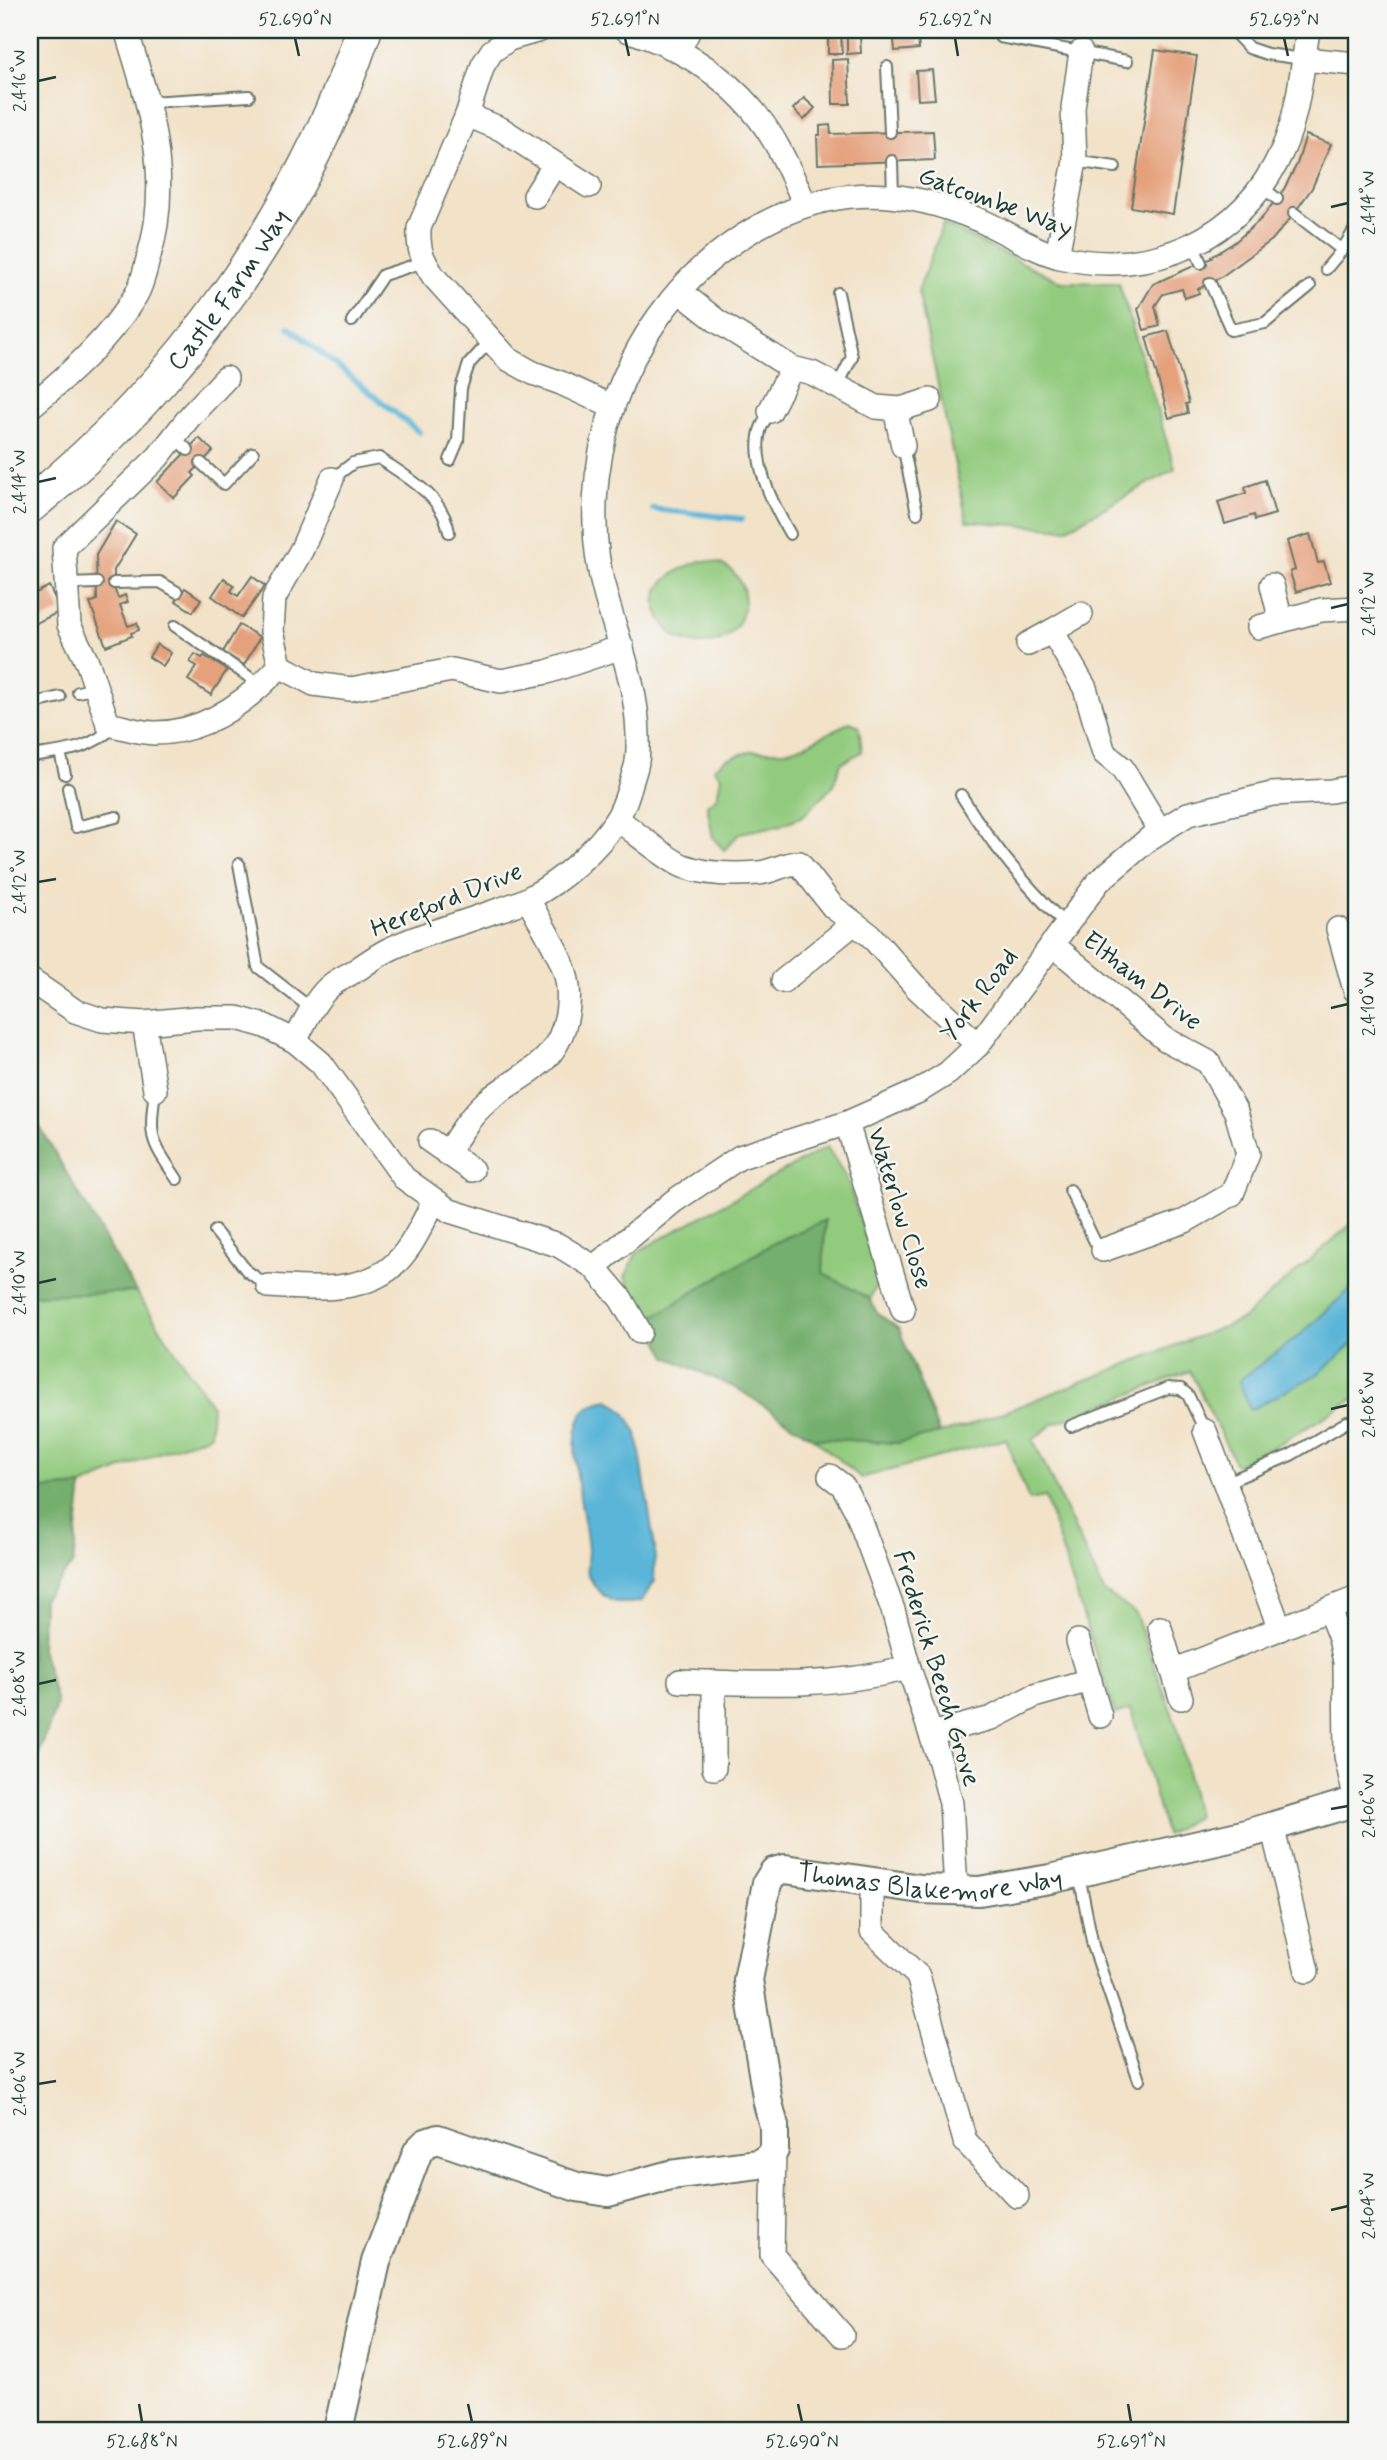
<svg xmlns="http://www.w3.org/2000/svg" width="1387" height="2460" font-family="Mynerve,sans-serif">
<style>
.green{fill:#92cb7e;stroke:#588459;stroke-width:2}
.forest{fill:#75af6d;stroke:#4a7650;stroke-width:2}
.water{fill:#5ab5d8;stroke:#3c7986;stroke-width:2}
.lines{fill:none;stroke-linecap:round;stroke-linejoin:round}
.stream{stroke:#5ab5d8;stroke-width:6}
.building{fill:#e5a07c}
.service-casing{stroke:#697768;stroke-width:14}
.minor-casing{stroke:#697768;stroke-width:26}
.tertiary-casing{stroke:#697768;stroke-width:32}
.primary-casing{stroke:#697768;stroke-width:38}
.service{stroke:#fff;stroke-width:10}
.minor{stroke:#fff;stroke-width:23}
.tertiary{stroke:#fff;stroke-width:28}
.primary{stroke:#fff;stroke-width:35}
.ticks{fill:none;stroke:#1f3d34;stroke-width:2.5}
.labels{text-anchor:middle;stroke-width:5;stroke-linejoin:round;paint-order:stroke}
.street-label{font-size:26px;fill:#1f3d34;stroke:#f6f6f2}
.neatline{fill:none;stroke:#1f3d34;stroke-width:2.5}
.ticks-label{font-size:18px;text-anchor:middle;fill:#1f3d34}
</style>
<rect width="100%" height="100%" fill="#f6f6f2"/>
<filter id="ink" filterUnits="userSpaceOnUse"><feTurbulence type="fractalNoise" baseFrequency=".0143" numOctaves="2"/><feDisplacementMap in="SourceGraphic" scale="14" xChannelSelector="R" yChannelSelector="G"/><feConvolveMatrix kernelMatrix="1 2 1 2 8 2 1 2 1" color-interpolation-filters="sRGB"/></filter>
<filter id="wash" filterUnits="userSpaceOnUse"><feTurbulence type="fractalNoise" baseFrequency=".00686" numOctaves="4" result="noise"/><feDisplacementMap in="SourceGraphic" scale="28" xChannelSelector="R" yChannelSelector="G"/><feGaussianBlur stdDeviation="1.57" result="paint"/><feColorMatrix in="noise" values="0 0 0 0 0 0 0 0 0 0 0 0 0 0 0 0 0 1.4 0 .05"/><feComposite in="paint" operator="in"/></filter>
<g filter="url(#wash)">
<rect width="100%" height="100%" fill="#f2e2c8"/>
<g class="green">
<polygon points="943,224 1062,282 1119,283 1175,469 1066,529 967,521 918,291"/>
<path d="M700,561C769,559 753,664 682,640C673,637 668,630 663,622C641,588 673,571 700,561Z"/>
<polygon points="850,722 859,726 862,752 841,763 833,786 803,816 781,825 740,833 724,850 713,838 707,805 717,797 721,777 714,768 726,759 752,751 785,751 805,745"/>
<polygon points="827,1147 846,1177 879,1279 870,1299 823,1273 825,1220 774,1243 648,1320 625,1277 637,1252"/>
<polygon points="1357,1219 1357,1397 1284,1441 1236,1465 1190,1371 1053,1424 1033,1440 1104,1592 1135,1613 1178,1730 1197,1816 1166,1835 1131,1709 1115,1714 1045,1497 1029,1500 1006,1439 861,1478 813,1438 898,1443 965,1427 1241,1320"/>
<polygon points="136,1292 212,1406 210,1435 161,1452 82,1486 30,1490 30,1295"/>
</g>
<g class="forest">
<polygon points="30,1110 136,1292 30,1295"/>
<polygon points="825,1220 823,1273 870,1299 877,1313 899,1329 939,1433 898,1443 813,1438 738,1389 667,1357 648,1320 774,1243"/>
<polygon points="82,1486 73,1564 43,1599 41,1648 57,1703 30,1780 30,1490"/>
</g>
<g class="water">
<polygon points="1357,1283 1357,1339 1320,1373 1250,1410 1239,1380 1300,1335"/>
<path d="M608,1400L616,1404L626,1414L637,1433L655,1549L654,1581L642,1601C617,1607 601,1600 589,1576C585,1569 588,1558 588,1550C586,1514 563,1443 584,1412C590,1404 599,1402 608,1400Z"/>
</g>
<g class="lines">
<g class="stream">
<polyline points="289,327 419,432"/>
<polyline points="653,509 742,519"/>
</g>
</g>
<g id="blocks">
<g class="building">
<polygon points="893,30 917,30 919,49 895,51"/>
<polygon points="841,36 842,54 828,54 828,37"/>
<polygon points="847,36 860,36 861,53 847,54"/>
<polygon points="1155,50 1197,56 1173,214 1131,207"/>
<polygon points="848,59 850,104 833,104 832,60"/>
<polygon points="932,70 935,99 918,100 916,71"/>
<polygon points="804,98 815,108 804,120 793,109"/>
<polygon points="830,125 831,134 933,131 935,160 818,164 817,135 820,135 820,126"/>
<polygon points="1306,135 1331,144 1312,188 1290,219 1272,240 1221,277 1198,289 1199,293 1185,298 1182,289 1163,294 1155,306 1160,326 1144,330 1138,309 1153,284 1212,258 1211,257 1235,242 1261,219 1284,189 1297,164"/>
<polygon points="1168,331 1189,403 1186,404 1188,413 1169,418 1146,337"/>
<polygon points="199,438 213,451 192,473 195,476 174,498 157,482"/>
<polygon points="1265,480 1275,514 1255,520 1254,515 1225,524 1218,502 1246,493 1245,487"/>
<polygon points="116,521 136,534 114,570 114,588 118,598 125,595 128,602 120,605 128,626 137,623 139,630 131,633 132,636 106,646 90,603 97,600 96,555"/>
<polygon points="1310,534 1318,563 1324,562 1330,582 1296,592 1290,572 1295,570 1287,541"/>
<polygon points="252,576 265,586 242,618 212,596 224,578 234,586 231,591 238,596"/>
<polygon points="49,586 61,611 30,626 30,596"/>
<polygon points="185,588 201,599 193,612 176,601"/>
<polygon points="239,625 260,637 244,665 223,652"/>
<polygon points="157,644 171,653 163,666 149,657"/>
<polygon points="195,654 202,658 204,656 227,670 211,695 188,680 197,666 190,662"/>
</g>
</g>
</g>
<g filter="url(#ink)">
<use href="#blocks" fill-opacity="0" stroke="#697768" stroke-width="2"/>
<g class="lines">
<defs>
<g id="service">
<polyline points="1232,30 1249,48 1267,54 1303,59"/>
<polyline points="1000,37 1127,61"/>
<polyline points="887,67 890,132"/>
<polyline points="149,102 249,96"/>
<polyline points="892,161 893,195"/>
<polyline points="1075,161 1115,167"/>
<polyline points="1261,186 1277,199"/>
<polyline points="1294,213 1342,250 1357,226"/>
<polyline points="1193,244 1201,263"/>
<polyline points="1326,269 1342,250"/>
<polyline points="1210,283 1231,330 1265,323 1310,286"/>
<polyline points="352,321 383,275 424,262"/>
<polyline points="838,385 852,357 838,293"/>
<path d="M770,411C767,417 762,424 760,431C752,463 774,507 790,534"/>
<polyline points="174,437 188,450"/>
<polyline points="903,446 917,513"/>
<polyline points="450,460 458,441 461,388 469,364 490,341"/>
<polyline points="201,463 224,484 253,453"/>
<path d="M332,479L353,463L379,458C408,478 443,496 449,532"/>
<polyline points="114,583 160,582 177,592"/>
<polyline points="68,584 97,583"/>
<polyline points="175,626 252,679 259,689"/>
<polyline points="78,692 96,688"/>
<polyline points="30,704 60,697"/>
<polyline points="60,752 65,774"/>
<path d="M30,756C64,751 87,751 114,727"/>
<polyline points="68,788 76,827 116,817"/>
<path d="M961,795C990,843 1025,885 1065,924"/>
<polyline points="239,864 258,967 313,1010"/>
<path d="M155,1090C149,1139 150,1139 177,1179"/>
<polyline points="1070,1190 1095,1242 1103,1250"/>
<polyline points="215,1231 247,1271 268,1286"/>
<polyline points="1071,1426 1168,1388 1181,1389 1188,1395 1205,1431"/>
<polyline points="1225,1483 1291,1455 1347,1422"/>
<polyline points="1079,1875 1093,1946 1139,2080"/>
</g>
<g id="minor">
<path d="M540,30L509,39L492,51L483,65L467,115L419,228C418,250 422,259 434,277L508,359L533,373L561,383L613,407"/>
<path d="M627,30C692,50 748,90 780,151C789,168 797,187 805,204"/>
<polyline points="679,50 689,30"/>
<polyline points="1303,59 1357,64"/>
<polyline points="467,115 501,129 589,186"/>
<polyline points="535,196 555,164"/>
<polyline points="1057,256 1075,161 1073,108 1081,52"/>
<polyline points="679,291 717,321 792,368 812,373 876,407 901,409 930,400"/>
<path d="M226,378L191,415L158,457L64,548L69,625L88,664L108,724C123,727 140,733 155,733C206,733 247,702 280,666L272,631L274,598L302,549L332,479"/>
<path d="M30,407C69,375 110,338 136,295C142,285 145,271 148,259C173,180 150,106 126,30"/>
<polyline points="895,409 903,446"/>
<polyline points="770,411 792,368"/>
<polyline points="1272,585 1281,621"/>
<polyline points="1081,614 1052,631 1085,688 1104,753 1122,768 1160,831"/>
<polyline points="1259,627 1321,610 1357,608"/>
<polyline points="1028,644 1052,631"/>
<polyline points="280,666 314,684 351,689 452,670 501,681 547,672 622,647"/>
<path d="M617,819C634,831 666,859 683,866C707,875 733,875 758,873C773,872 784,863 799,863L833,907L870,935L916,987L978,1045"/>
<polyline points="1338,929 1355,990"/>
<polyline points="1052,944 1165,1039 1208,1062 1236,1112 1248,1154 1232,1194 1185,1221 1103,1250"/>
<polyline points="30,980 75,1011 102,1020 144,1023 196,1018 237,1018 265,1026 295,1041 321,1063 404,1178 450,1211 558,1245 594,1267 621,1299 640,1332"/>
<polyline points="783,981 853,924"/>
<polyline points="144,1023 155,1090"/>
<path d="M295,1041C304,1024 314,1001 328,988C336,980 349,975 358,969C368,962 378,955 388,950C417,935 451,927 481,916C497,910 515,906 531,897C560,882 598,849 616,820C625,807 630,786 635,770C639,759 638,747 638,735C637,686 619,643 606,597C570,473 623,322 727,247C808,188 887,180 979,220C1006,231 1032,250 1060,257C1152,279 1242,239 1282,151C1298,117 1302,68 1308,30"/>
<polyline points="847,1123 903,1310"/>
<polyline points="430,1141 472,1170"/>
<path d="M447,1153C459,1135 470,1116 486,1102C505,1085 530,1075 547,1057C568,1034 574,995 563,966C554,943 539,921 528,899"/>
<polyline points="594,1267 674,1201 740,1157 847,1123 919,1091 948,1073 978,1045 1099,881 1150,838 1188,814 1272,794 1331,791 1357,786"/>
<path d="M268,1286C307,1288 355,1294 389,1269C410,1253 422,1224 434,1201"/>
<polyline points="1205,1431 1280,1629"/>
<polyline points="830,1476 843,1486 856,1510 893,1610 909,1668 940,1762 951,1803 956,1890"/>
<polyline points="1329,1610 1340,1638 1345,1662 1346,1756 1356,1801"/>
<polyline points="1160,1628 1181,1698"/>
<polyline points="1078,1641 1100,1716"/>
<polyline points="1173,1671 1357,1598"/>
<path d="M680,1681C760,1684 830,1688 909,1668"/>
<polyline points="931,1734 992,1718 1034,1696 1090,1680"/>
<polyline points="714,1768 714,1682"/>
<polyline points="1272,1826 1307,1971"/>
<polyline points="872,1881 872,1931 918,1976 965,2141 1017,2196"/>
<polyline points="774,2150 772,2255 842,2335"/>
</g>
<g id="tertiary">
<path id="s1" d="M338,2430L376,2262L418,2151L426,2143L438,2139L577,2187L608,2192L670,2175L758,2164L767,2159L774,2150V2126L768,2103L748,1980L767,1883L774,1872L785,1869L921,1889L979,1891L1050,1879L1247,1834L1357,1801"/>
</g>
<g id="primary">
<path id="s2" d="M30,505C181,384 302,214 364,30"/>
</g>
</defs>
<use href="#service" class="service-casing"/>
<use href="#minor" class="minor-casing"/>
<use href="#tertiary" class="tertiary-casing"/>
<use href="#primary" class="primary-casing"/>
<use href="#service" class="service"/>
<use href="#minor" class="minor"/>
<use href="#tertiary" class="tertiary"/>
<use href="#primary" class="primary"/>
</g>
</g>
<path class="ticks" d="M295,38L299,56M625,38L629,56M955,38L958,56M1284,38L1288,56M38,81L56,77M1331,207L1348,203M38,482L56,478M1331,608L1348,604M38,882L56,879M1331,1008L1348,1004M38,1283L56,1279M1331,1409L1348,1405M38,1684L56,1680M1331,1809L1348,1806M38,2084L56,2081M1331,2210L1348,2206M139,2404L142,2422M468,2404L472,2422M798,2404L802,2422M1128,2404L1131,2422"/>
<g class="labels">
<g class="street-label">
<text transform="translate(996 201) rotate(20)" y="9">Gatcombe Way</text>
<text dy="9" stroke="none"><textPath href="#s2" startOffset="294">Castle Farm Way</textPath></text>
<text transform="translate(446 899) rotate(-22)" y="9">Hereford Drive</text>
<text transform="translate(1143 980) rotate(38)" y="9">Eltham Drive</text>
<text transform="translate(978 994) rotate(-52)" y="9">York Road</text>
<text transform="translate(901 1208) rotate(73)" y="9">Waterlow Close</text>
<text transform="translate(938 1668) rotate(73)" y="9">Frederick Beech Grove</text>
<text dy="9" stroke="none"><textPath href="#s1" startOffset="1110">Thomas Blakemore Way</textPath></text>
</g>
</g>
<rect width="1387" height="2460" fill="none" stroke="#f6f6f2" stroke-width="77"/>
<rect x="38" y="38" width="1310" height="2384" class="neatline"/>
<g class="ticks-label">
<text x="295" y="25">52.690°N</text>
<text x="625" y="25">52.691°N</text>
<text x="955" y="25">52.692°N</text>
<text x="1284" y="25">52.693°N</text>
<text transform="translate(19 81) rotate(-90)" y="6">2.416°W</text>
<text transform="translate(1368 203) rotate(-90)" y="6">2.414°W</text>
<text transform="translate(19 482) rotate(-90)" y="6">2.414°W</text>
<text transform="translate(1368 604) rotate(-90)" y="6">2.412°W</text>
<text transform="translate(19 882) rotate(-90)" y="6">2.412°W</text>
<text transform="translate(1368 1004) rotate(-90)" y="6">2.410°W</text>
<text transform="translate(19 1283) rotate(-90)" y="6">2.410°W</text>
<text transform="translate(1368 1405) rotate(-90)" y="6">2.408°W</text>
<text transform="translate(19 1684) rotate(-90)" y="6">2.408°W</text>
<text transform="translate(1368 1806) rotate(-90)" y="6">2.406°W</text>
<text transform="translate(19 2084) rotate(-90)" y="6">2.406°W</text>
<text transform="translate(1368 2206) rotate(-90)" y="6">2.404°W</text>
<text x="142" y="2447">52.688°N</text>
<text x="472" y="2447">52.689°N</text>
<text x="802" y="2447">52.690°N</text>
<text x="1131" y="2447">52.691°N</text>
</g>
</svg>
